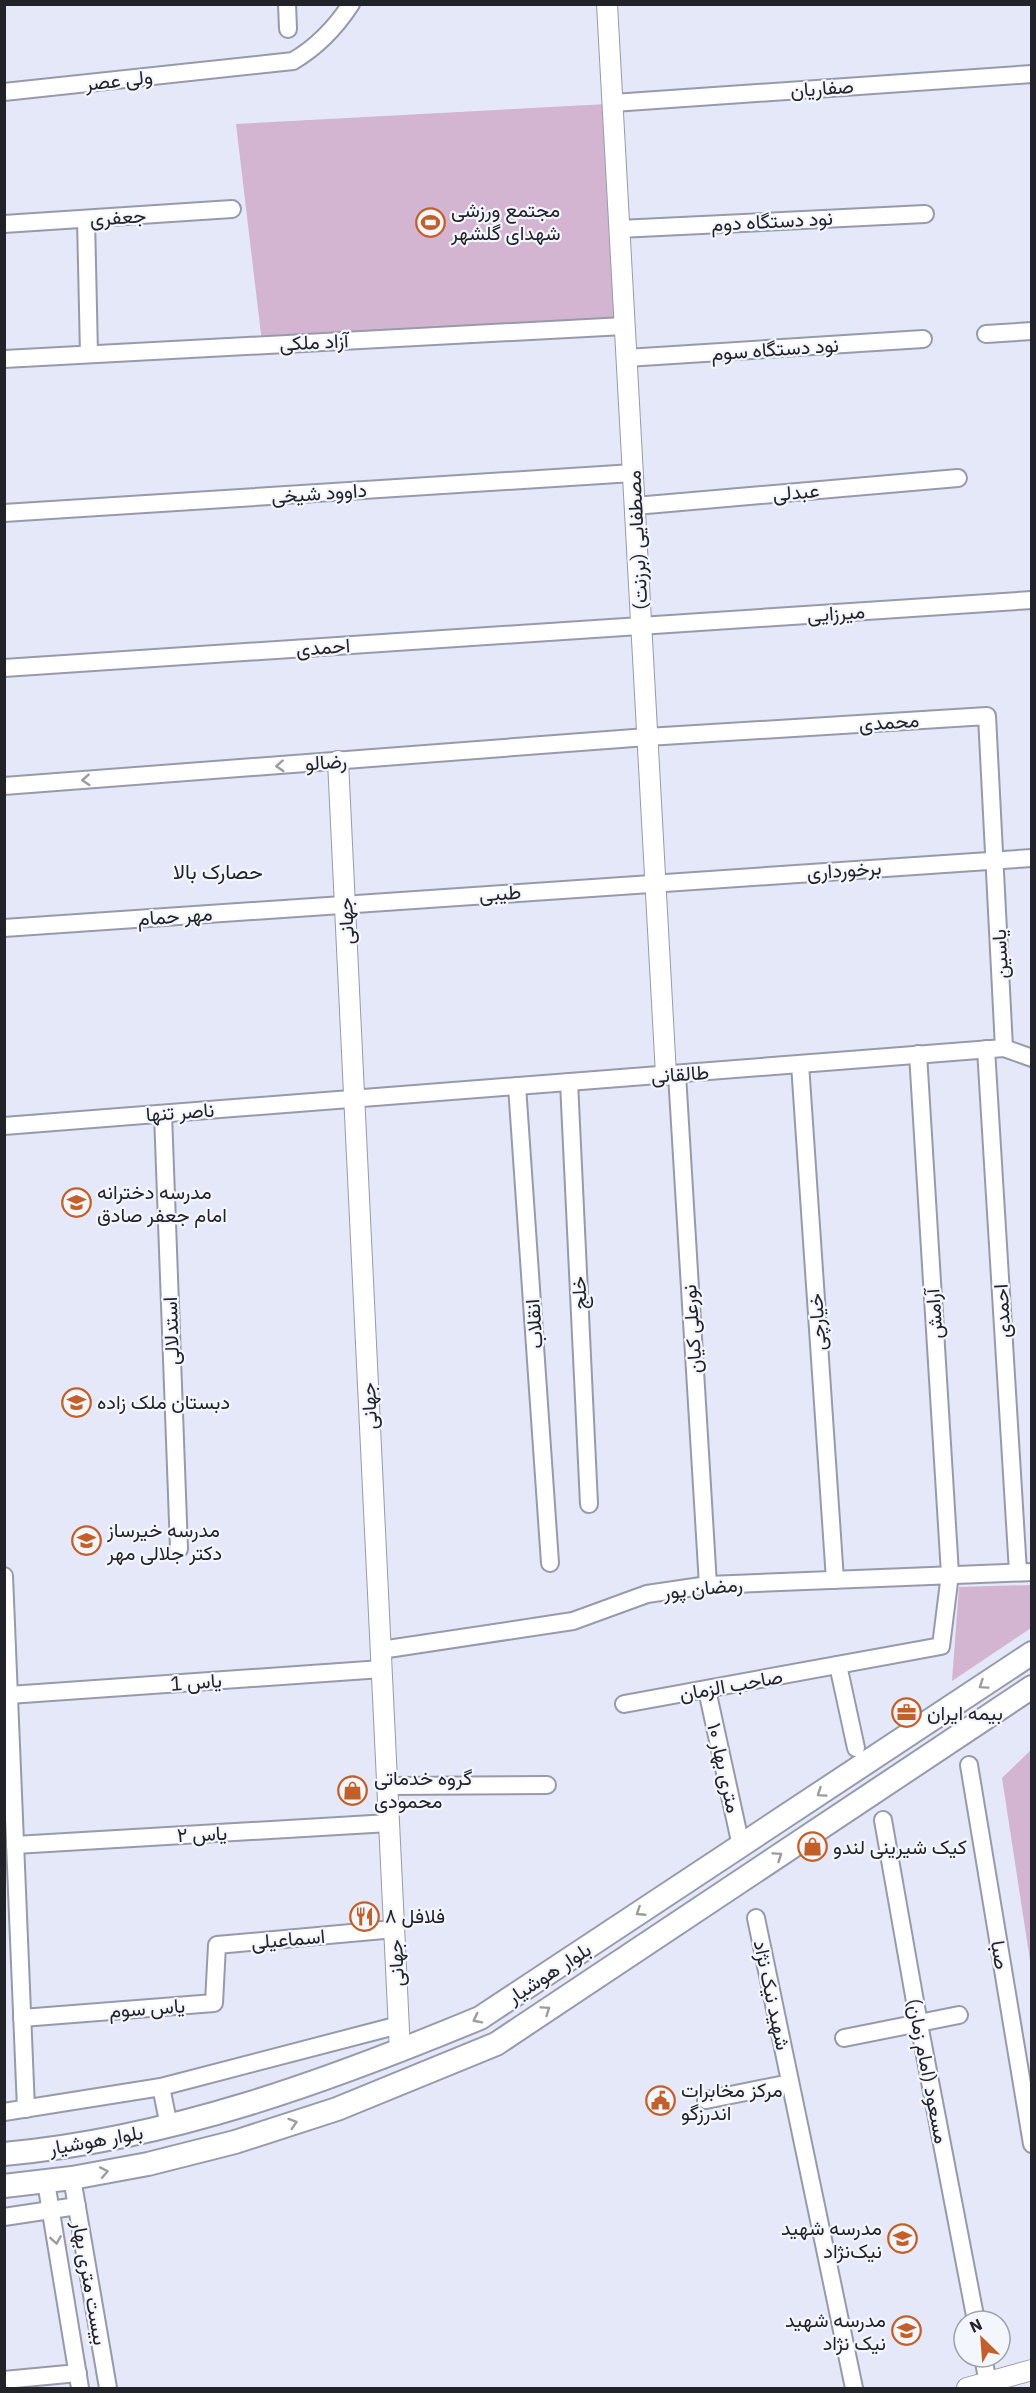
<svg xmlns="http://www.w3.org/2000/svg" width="1036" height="2393" font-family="'IBM Plex Sans',Vazirmatn,sans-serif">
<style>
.green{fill:#d3b4d1}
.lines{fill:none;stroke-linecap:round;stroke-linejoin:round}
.minor-casing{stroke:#979aaa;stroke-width:20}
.tertiary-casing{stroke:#979aaa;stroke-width:22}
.secondary-casing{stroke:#979aaa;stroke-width:26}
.minor{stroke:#fff;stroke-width:16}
.tertiary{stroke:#fff;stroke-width:20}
.secondary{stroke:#fff;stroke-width:22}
.oneway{stroke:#9c9c9f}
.labels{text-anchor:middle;stroke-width:4.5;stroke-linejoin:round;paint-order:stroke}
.street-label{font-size:20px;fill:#222329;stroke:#f4f6fd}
.poi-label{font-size:20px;fill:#222329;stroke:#f4f6fd;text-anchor:start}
.neighbourhood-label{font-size:21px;fill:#222329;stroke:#f4f6fd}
</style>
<rect width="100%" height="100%" fill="#e4e8f9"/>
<g class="green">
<polygon points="607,104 619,321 263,351 236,124"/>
<polygon points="1031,1585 1031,1628 952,1681 959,1587"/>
<polygon points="1031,1750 1031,1967 1002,1778"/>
</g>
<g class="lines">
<defs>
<g id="minor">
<polyline points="287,4 288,29"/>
<path d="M4,92L293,61C317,47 336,27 351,4"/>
<polyline points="613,103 1032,74"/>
<polyline points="86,219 89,354"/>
<polyline points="4,224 232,209"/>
<polyline points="619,229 925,214"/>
<polyline points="986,334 1032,331"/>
<polyline points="626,358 923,339"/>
<polyline points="4,359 624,326"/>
<polyline points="635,506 958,478"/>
<polyline points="4,513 633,473"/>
<polyline points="4,668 1032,600"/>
<polyline points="4,786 647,737 987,716 1004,1048"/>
<polyline points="4,928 1032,858"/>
<polyline points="986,1049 1018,1572"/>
<polyline points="800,1064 835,1580"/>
<polyline points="677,1074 708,1585"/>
<polyline points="569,1082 589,1504"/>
<polyline points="517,1086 550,1563"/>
<polyline points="163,1114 179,1549"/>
<polyline points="4,1126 1004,1048 1032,1058"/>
<polyline points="4,1576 26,2109"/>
<polyline points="381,1650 573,1621 647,1594 708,1585 1032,1572"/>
<polyline points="838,1665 856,1748"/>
<polyline points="707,1690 741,1846"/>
<polyline points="9,1695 382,1669"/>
<polyline points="624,1704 941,1646 950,1574 918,1054"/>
<polyline points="969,1765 1032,2144"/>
<polyline points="388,1786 547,1785"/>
<polyline points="883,1820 919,2024 976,2321"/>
<polyline points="15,1845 389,1823"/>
<polyline points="756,1918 854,2388"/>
<polyline points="22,2018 214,2003 217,1945 395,1929"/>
<polyline points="844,2038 959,2015"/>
<polyline points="161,2087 169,2126"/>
<polyline points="706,2100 790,2083"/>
<polyline points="4,2112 161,2087 399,2025"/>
<polyline points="72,2178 108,2388"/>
<polyline points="46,2182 80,2388"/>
<polyline points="4,2217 77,2206"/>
<polyline points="983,2357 988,2383"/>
<polyline points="4,2380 78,2373"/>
</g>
<g id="tertiary">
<polyline points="607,4 666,1075"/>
<polyline points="338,761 400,2051"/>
<polyline points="967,2388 1032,2370"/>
</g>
<g id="secondary">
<path d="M4,2154C170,2139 328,2081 480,2018L1032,1653"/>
<polyline points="4,2186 72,2178 148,2164 235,2142 337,2109 496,2044 1032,1687"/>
</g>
</defs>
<use href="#minor" class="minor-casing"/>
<use href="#tertiary" class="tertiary-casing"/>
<use href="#secondary" class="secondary-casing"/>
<use href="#minor" class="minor"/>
<use href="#tertiary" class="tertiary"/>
<use href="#secondary" class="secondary"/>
</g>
<defs><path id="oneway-chevron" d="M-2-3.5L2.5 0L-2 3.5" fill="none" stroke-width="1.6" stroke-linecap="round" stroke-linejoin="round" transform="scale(1.5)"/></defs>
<g class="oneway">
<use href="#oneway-chevron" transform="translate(280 766) rotate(176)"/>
<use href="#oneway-chevron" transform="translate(86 780) rotate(176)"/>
<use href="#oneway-chevron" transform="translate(983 1685) rotate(146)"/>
<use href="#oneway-chevron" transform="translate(821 1793) rotate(146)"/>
<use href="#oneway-chevron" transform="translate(778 1856) rotate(-34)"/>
<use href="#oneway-chevron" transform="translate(640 1912) rotate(147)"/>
<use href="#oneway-chevron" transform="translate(546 2010) rotate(-34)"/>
<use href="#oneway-chevron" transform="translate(477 2019) rotate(153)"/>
<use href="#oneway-chevron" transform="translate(293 2123) rotate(-18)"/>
<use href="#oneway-chevron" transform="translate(104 2172) rotate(-11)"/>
<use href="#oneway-chevron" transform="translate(56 2240) rotate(81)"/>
</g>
<defs>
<symbol id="stadium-ring" viewBox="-11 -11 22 22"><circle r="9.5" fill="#f4f6fd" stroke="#c35f29" stroke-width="1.5"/><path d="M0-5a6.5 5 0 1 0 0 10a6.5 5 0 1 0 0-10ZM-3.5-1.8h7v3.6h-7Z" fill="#c35f29"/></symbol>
<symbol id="school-ring" viewBox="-11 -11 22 22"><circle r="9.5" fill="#f4f6fd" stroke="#c35f29" stroke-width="1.5"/><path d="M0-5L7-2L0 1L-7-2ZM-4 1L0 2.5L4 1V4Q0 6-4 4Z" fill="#c35f29"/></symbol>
<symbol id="office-ring" viewBox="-11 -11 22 22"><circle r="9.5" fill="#f4f6fd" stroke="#c35f29" stroke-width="1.5"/><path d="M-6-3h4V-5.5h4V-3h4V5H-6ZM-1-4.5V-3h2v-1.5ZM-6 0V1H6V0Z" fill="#c35f29"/></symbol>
<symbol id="shop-ring" viewBox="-11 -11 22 22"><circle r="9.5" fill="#f4f6fd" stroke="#c35f29" stroke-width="1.5"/><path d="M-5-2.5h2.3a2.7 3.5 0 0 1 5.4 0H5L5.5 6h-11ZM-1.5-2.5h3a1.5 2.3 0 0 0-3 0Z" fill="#c35f29"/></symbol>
<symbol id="restaurant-ring" viewBox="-11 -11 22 22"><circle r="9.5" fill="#f4f6fd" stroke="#c35f29" stroke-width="1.5"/><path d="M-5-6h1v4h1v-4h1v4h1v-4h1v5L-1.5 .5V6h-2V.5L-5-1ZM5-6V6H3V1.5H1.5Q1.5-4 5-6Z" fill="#c35f29"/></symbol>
<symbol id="civic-ring" viewBox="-11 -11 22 22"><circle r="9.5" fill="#f4f6fd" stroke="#c35f29" stroke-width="1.5"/><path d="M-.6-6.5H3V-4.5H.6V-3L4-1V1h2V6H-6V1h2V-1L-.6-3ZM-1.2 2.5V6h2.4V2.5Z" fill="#c35f29"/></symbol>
</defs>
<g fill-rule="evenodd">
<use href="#stadium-ring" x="414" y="206" width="33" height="33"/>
<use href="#school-ring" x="60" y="1186" width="33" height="33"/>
<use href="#school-ring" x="60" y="1386" width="33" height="33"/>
<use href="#school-ring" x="70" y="1524" width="33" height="33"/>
<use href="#office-ring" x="890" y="1696" width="33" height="33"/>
<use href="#shop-ring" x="336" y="1774" width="33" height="33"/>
<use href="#shop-ring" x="796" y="1830" width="33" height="33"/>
<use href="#restaurant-ring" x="348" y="1900" width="33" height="33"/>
<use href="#civic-ring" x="644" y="2084" width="33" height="33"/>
<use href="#school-ring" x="886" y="2222" width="33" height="33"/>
<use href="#school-ring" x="890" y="2314" width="33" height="33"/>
</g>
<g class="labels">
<g class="street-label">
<text transform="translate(119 80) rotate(-6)" y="7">ولی عصر</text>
<text transform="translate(822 88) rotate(-4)" y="7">صفاریان</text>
<text transform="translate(118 217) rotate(-4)" y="7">جعفری</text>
<text transform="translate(772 221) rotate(-3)" y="7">نود دستگاه دوم</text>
<text transform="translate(314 342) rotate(-3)" y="7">آزاد ملکی</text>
<text transform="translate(775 349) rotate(-4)" y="7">نود دستگاه سوم</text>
<text transform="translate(796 492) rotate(-5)" y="7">عبدلی</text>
<text transform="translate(319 493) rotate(-4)" y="7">داوود شیخی</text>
<text transform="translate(637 540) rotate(-93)" y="7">مصطفایی (برزنت)</text>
<text transform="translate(836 613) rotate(-4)" y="7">میرزایی</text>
<text transform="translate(323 647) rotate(-4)" y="7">احمدی</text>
<text transform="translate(889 722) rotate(-4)" y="7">محمدی</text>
<text transform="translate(326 762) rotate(-4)" y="7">رضالو</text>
<text transform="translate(844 870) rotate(-4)" y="7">برخورداری</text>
<text transform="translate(500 893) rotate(-4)" y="7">طیبی</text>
<text transform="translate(175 916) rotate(-4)" y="7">مهر حمام</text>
<text transform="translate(346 921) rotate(-93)" y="7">جهانی</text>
<text transform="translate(1000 954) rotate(-93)" y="7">یاسین</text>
<text transform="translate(680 1074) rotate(-4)" y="7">طالقانی</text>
<text transform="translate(180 1112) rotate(-4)" y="7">ناصر تنها</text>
<text transform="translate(579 1293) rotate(-93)" y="7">خلج</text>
<text transform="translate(1002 1311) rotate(-93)" y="7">احمدی</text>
<text transform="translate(934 1314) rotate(-94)" y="7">آرامش</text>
<text transform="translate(817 1322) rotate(-94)" y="7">خیارچی</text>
<text transform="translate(534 1324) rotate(-94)" y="7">انقلاب</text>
<text transform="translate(692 1329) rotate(-94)" y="7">نورعلی کیان</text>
<text transform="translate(171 1331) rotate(-92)" y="7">استدلالی</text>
<text transform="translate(369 1406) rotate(-93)" y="7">جهانی</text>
<text transform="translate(703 1588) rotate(-6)" y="7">رمضان پور</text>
<text transform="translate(196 1682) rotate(-4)" y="7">یاس 1</text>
<text transform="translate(731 1685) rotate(-10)" y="7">صاحب الزمان</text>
<text transform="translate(724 1768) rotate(77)" y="7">۱۰ متری بهار</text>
<text transform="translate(202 1834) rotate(-3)" y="7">یاس ۲</text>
<text transform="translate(288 1939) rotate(-5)" y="7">اسماعیلی</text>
<text transform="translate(1000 1955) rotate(81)" y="7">صبا</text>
<text transform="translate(396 1963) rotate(-93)" y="7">جهانی</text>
<text transform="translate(549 1973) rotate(-33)" y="7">بلوار هوشیار</text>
<text transform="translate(772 1995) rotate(78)" y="7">شهید نیک نژاد</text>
<text transform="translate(147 2008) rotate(-4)" y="7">یاس سوم</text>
<text transform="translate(928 2071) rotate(79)" y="7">مسعود (امام زمان)</text>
<text transform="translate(96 2140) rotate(-10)" y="7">بلوار هوشیار</text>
<text transform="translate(90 2283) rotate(80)" y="7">بیست متری بهار</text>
</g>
<g class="poi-label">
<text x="451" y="217">مجتمع ورزشی<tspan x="451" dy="23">شهدای گلشهر</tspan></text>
<text x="97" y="1199">مدرسه دخترانه<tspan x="97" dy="23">امام جعفر صادق</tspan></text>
<text x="97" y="1409">دبستان ملک زاده</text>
<text x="107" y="1537">مدرسه خیرساز<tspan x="107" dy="23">دکتر جلالی مهر</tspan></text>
<text x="927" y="1720">بیمه ایران</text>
<text x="374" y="1785">گروه خدماتی<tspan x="374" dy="23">محمودی</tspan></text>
<text x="833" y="1854">کیک شیرینی لندو</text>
<text x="385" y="1923">فلافل ۸</text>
<text x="681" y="2097">مرکز مخابرات<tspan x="681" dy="23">اندرزگو</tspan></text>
<text x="882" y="2235" text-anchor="end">مدرسه شهید<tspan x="882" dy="23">نیک‌نژاد</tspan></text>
<text x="886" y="2327" text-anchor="end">مدرسه شهید<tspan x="886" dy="23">نیک نژاد</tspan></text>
</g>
<g class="neighbourhood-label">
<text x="218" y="879">حصارک بالا</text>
</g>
</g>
<rect width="1036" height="2393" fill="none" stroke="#222329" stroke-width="12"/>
<g transform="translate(982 2339) rotate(335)"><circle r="28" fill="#f4f6fd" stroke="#a0a2a8" stroke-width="1.5"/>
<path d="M0-4.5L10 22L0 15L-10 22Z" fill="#c35f29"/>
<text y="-9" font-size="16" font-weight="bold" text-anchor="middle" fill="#222329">N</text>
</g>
</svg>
